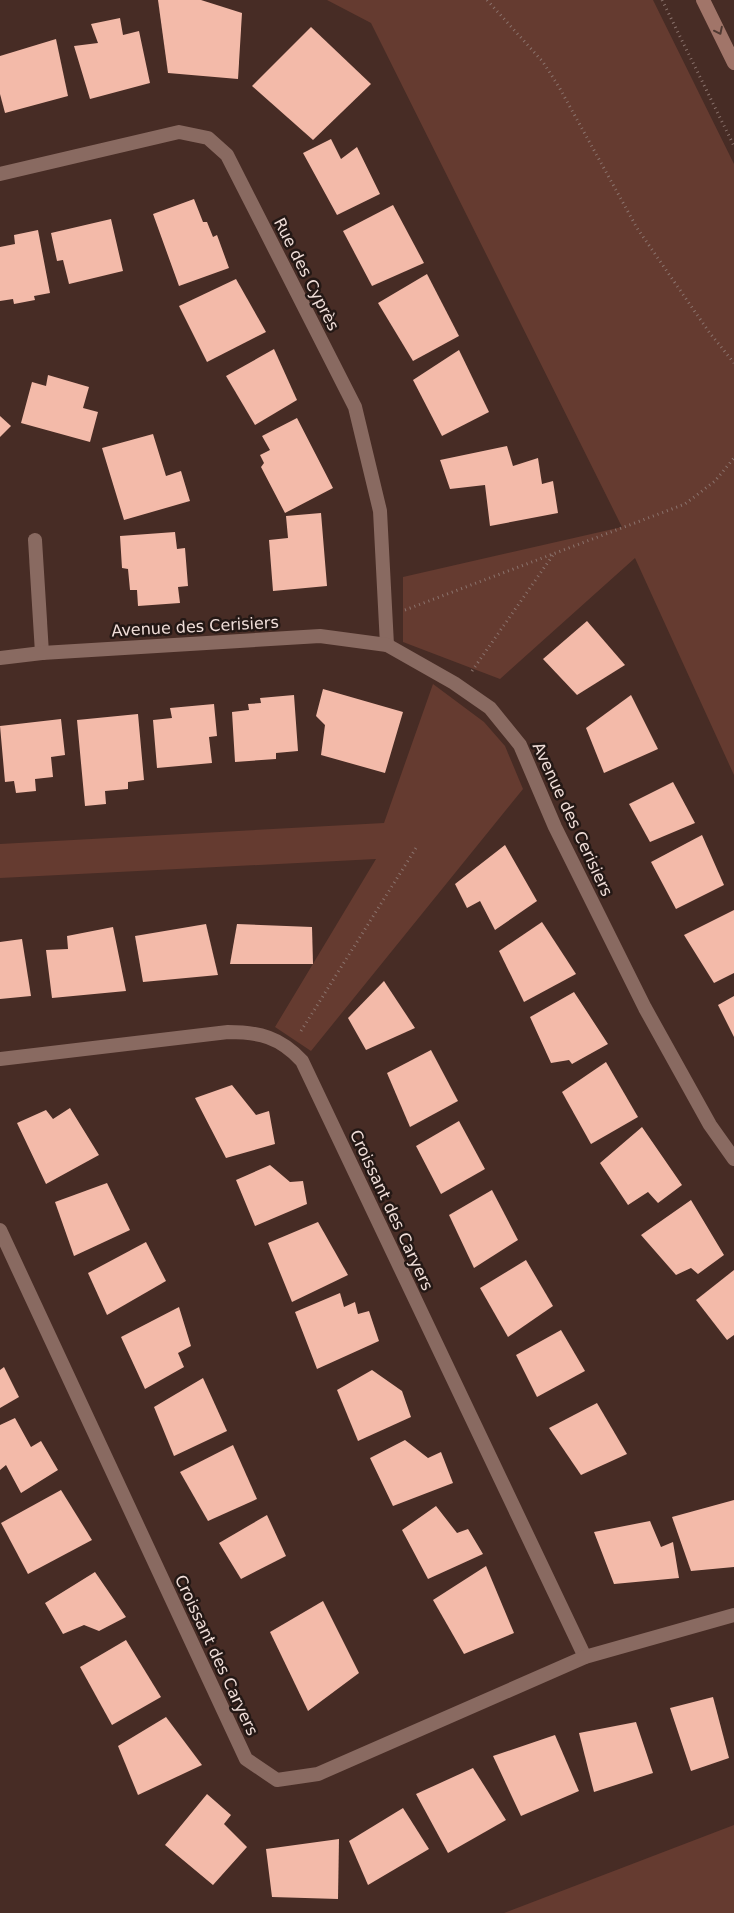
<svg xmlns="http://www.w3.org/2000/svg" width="734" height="1913" font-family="'DejaVu Sans',sans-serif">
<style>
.green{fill:#653b30}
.building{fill:#f3baa9}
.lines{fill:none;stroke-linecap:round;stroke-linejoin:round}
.path{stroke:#8b736d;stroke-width:3;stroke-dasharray:1 4;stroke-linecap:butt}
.minor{stroke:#896a61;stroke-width:14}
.secondary{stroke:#a17569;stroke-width:14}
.oneway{stroke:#503932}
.labels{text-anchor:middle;stroke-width:5;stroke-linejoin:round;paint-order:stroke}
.street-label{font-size:16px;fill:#f0ded9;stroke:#241815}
</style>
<rect width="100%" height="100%" fill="#472c25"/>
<g class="green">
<polygon points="327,0 653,0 734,164 734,775 635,558 500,679 403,642 403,577 622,527 371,23"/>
<polygon points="433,684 484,722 505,746 523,789 311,1051 275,1027 376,859 0,878 0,844 384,823"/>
<polygon points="734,1825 734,1913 504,1913"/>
</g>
<g class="building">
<polygon points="158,0 201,0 242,13 238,79 168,73"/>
<polygon points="120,18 123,35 139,31 150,83 90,99 74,46 98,43 91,24"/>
<polygon points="311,27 371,84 313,140 252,86"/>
<polygon points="56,39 68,96 5,113 0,94 0,56"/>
<polygon points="331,139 341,159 357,147 380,194 337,215 303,153"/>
<polygon points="194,199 203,222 207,222 213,237 217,235 229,268 179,286 153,214"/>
<polygon points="393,205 424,263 372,286 343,231"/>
<polygon points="111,219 123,271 69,284 63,260 57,261 51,233"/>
<polygon points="38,230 50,293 34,296 35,300 14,304 13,299 0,301 0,247 15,244 14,235"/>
<polygon points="427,274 459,336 413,361 378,303"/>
<polygon points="236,279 266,332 207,362 179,306"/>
<polygon points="274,349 297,400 255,425 226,376"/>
<polygon points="459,350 489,412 442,436 413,380"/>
<polygon points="48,375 89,387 83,408 98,412 90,442 21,423 32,382 46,386"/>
<polygon points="0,416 11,426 0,437"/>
<polygon points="297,418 333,488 285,513 261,467 264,463 260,455 270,450 262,436"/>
<polygon points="153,434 166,476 181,471 190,501 124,520 102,448"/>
<polygon points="507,446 513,466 538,458 542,484 553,481 558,513 490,526 485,485 450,489 440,460"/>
<polygon points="321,513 327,586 273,591 269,540 288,538 286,516"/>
<polygon points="175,532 177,549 185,548 188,586 178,587 180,603 138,606 137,590 130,590 128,569 122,568 120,536"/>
<polygon points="587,621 625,665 577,695 543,659"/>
<polygon points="323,689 403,712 385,773 321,755 325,725 316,716"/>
<polygon points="294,695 298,751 276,753 276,759 235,762 232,712 249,710 248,704 261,703 260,698"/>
<polygon points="631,695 658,749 604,773 586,728"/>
<polygon points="214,704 217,736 209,737 212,763 157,768 153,720 172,718 170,708"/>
<polygon points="138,714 144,780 128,782 128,789 105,791 106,804 85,806 77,720"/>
<polygon points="61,719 65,755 51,757 53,777 35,779 36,791 16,793 14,781 5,782 0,726"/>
<polygon points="673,782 695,823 650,842 629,804"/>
<polygon points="702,835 724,885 676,909 651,862"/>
<polygon points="505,845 537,901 495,930 480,901 467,908 455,884"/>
<polygon points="734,910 734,973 714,983 684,935"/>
<polygon points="542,922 576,974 524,1002 499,951"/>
<polygon points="206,924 218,975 143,982 135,936"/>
<polygon points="237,924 312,927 313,964 230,964"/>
<polygon points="113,927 126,991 52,998 46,950 68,949 67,936"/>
<polygon points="22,939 31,996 0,999 0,942"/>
<polygon points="384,981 415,1028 366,1050 348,1018"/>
<polygon points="574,992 608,1044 572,1064 569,1060 551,1063 530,1017"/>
<polygon points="734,996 734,1037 718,1005"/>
<polygon points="431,1050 458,1101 410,1127 387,1073"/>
<polygon points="606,1062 638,1117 591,1144 562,1092"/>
<polygon points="232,1085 256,1115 269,1111 275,1144 226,1158 195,1098"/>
<polygon points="70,1108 99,1155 46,1184 17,1123 46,1110 53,1119"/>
<polygon points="459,1121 485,1169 441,1194 416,1146"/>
<polygon points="642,1127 682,1185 658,1203 648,1192 628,1205 600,1163"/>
<polygon points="270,1165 290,1182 303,1181 307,1204 255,1226 236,1180"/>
<polygon points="107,1183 130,1230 74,1256 55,1202"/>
<polygon points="492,1190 518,1240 474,1268 449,1215"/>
<polygon points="691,1200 724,1255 698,1274 691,1268 676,1275 641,1235"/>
<polygon points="318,1222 348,1275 292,1302 268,1243"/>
<polygon points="146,1242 166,1281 107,1315 88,1273"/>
<polygon points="526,1260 553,1306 508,1337 480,1288"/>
<polygon points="734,1270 734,1335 727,1340 696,1300"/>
<polygon points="340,1293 344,1307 355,1302 358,1314 369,1311 379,1341 317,1369 295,1312"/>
<polygon points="179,1307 191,1346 178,1353 184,1367 145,1389 121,1337"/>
<polygon points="561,1330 585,1371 537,1397 516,1355"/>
<polygon points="4,1367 19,1397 0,1408 0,1370"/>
<polygon points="372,1370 402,1391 411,1417 358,1441 337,1390"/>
<polygon points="203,1378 227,1431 174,1456 154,1407"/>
<polygon points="597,1403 627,1454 581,1475 549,1428"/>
<polygon points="15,1418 31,1447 41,1441 58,1470 21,1493 6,1465 0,1470 0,1425"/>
<polygon points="405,1440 428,1458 441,1452 453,1483 393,1506 370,1458"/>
<polygon points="233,1445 257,1499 208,1521 180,1472"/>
<polygon points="61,1490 92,1540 28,1574 1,1523"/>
<polygon points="734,1500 734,1567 691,1571 672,1517"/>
<polygon points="436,1506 457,1533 468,1529 483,1554 428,1579 402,1530"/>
<polygon points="267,1515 286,1556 241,1579 219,1543"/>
<polygon points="650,1521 661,1547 673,1542 679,1578 614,1584 594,1532"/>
<polygon points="486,1566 514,1633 464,1654 433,1600"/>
<polygon points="95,1572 126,1617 99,1631 84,1625 63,1634 45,1603"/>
<polygon points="323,1601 359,1673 308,1711 270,1632"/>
<polygon points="126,1640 161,1697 112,1725 80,1667"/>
<polygon points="713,1697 729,1758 691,1771 670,1708"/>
<polygon points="166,1717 202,1765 138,1795 118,1746"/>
<polygon points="636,1722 653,1773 594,1792 579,1733"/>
<polygon points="555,1735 579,1791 521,1816 493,1756"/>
<polygon points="473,1768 506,1820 448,1853 416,1794"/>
<polygon points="207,1794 231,1815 224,1824 247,1847 213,1885 165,1845"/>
<polygon points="403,1808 429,1849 368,1885 349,1841"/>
<polygon points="339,1839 338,1899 272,1897 266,1849"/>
</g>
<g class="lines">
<g class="path">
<polyline points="487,0 543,62 559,87 637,228 709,332 734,363"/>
<polyline points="662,0 734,146"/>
<polyline points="405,610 685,504 715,481 734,458"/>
<polyline points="472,671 553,555"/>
<polyline points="301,1031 416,848"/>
</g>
<g class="minor">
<polyline points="0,174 179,132 208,138 227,155 355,407 380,511 387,645"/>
<polyline points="35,540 42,653"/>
<polyline points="0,658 42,653 320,636 387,645 454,683 490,708 520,745 555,827 645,1008 710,1125 734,1159"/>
<path d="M0,1059L228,1032C259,1032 280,1037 302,1061L585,1657"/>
<polyline points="0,1230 246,1759 277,1780 318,1774 585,1657 734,1615"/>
</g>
<polyline class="secondary" points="703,0 734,63"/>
</g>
<defs><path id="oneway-chevron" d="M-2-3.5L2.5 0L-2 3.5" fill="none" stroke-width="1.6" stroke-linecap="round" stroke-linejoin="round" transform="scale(1.25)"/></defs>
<use class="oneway" href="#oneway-chevron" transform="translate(719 31) rotate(64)"/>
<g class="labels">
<g class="street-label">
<text transform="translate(307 274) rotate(63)" y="6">Rue des Cyprès</text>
<text transform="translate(195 626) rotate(-3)" y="6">Avenue des Cerisiers</text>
<text transform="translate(573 819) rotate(65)" y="6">Avenue des Cerisiers</text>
<text transform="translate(392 1210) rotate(65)" y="6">Croissant des Caryers</text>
<text transform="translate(217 1655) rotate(65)" y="6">Croissant des Caryers</text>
</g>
</g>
</svg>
